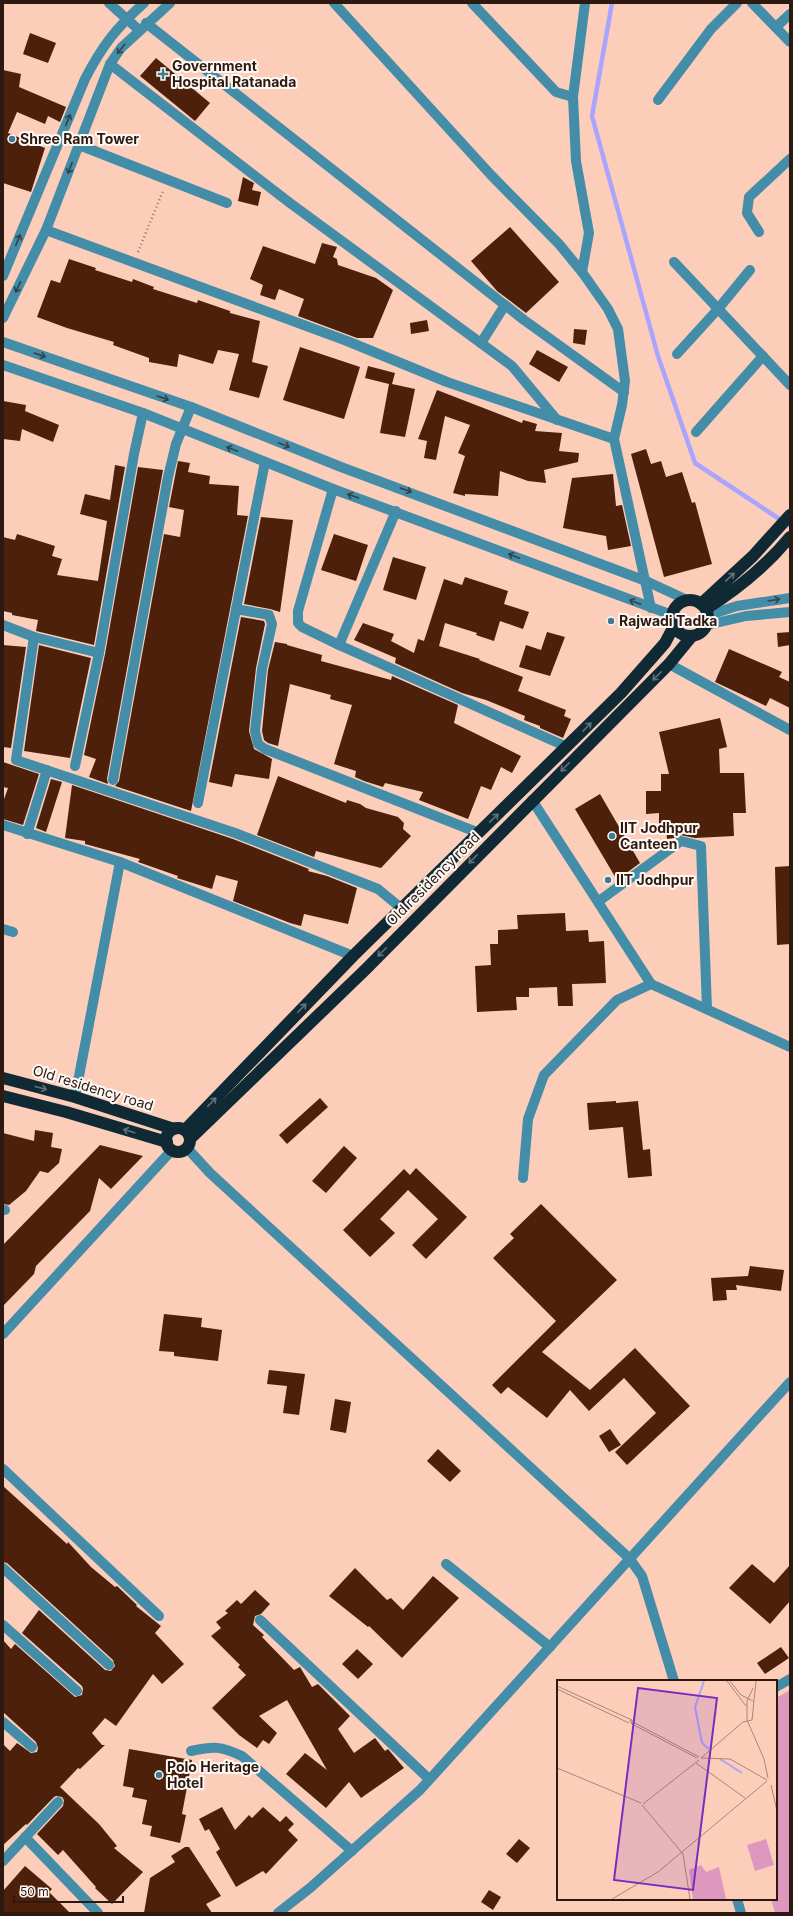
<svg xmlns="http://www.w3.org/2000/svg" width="793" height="1916" font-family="Inter,sans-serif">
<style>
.green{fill:#de97bf}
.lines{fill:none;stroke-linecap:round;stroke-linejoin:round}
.stream{stroke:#a9a5ff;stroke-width:4.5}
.building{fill:#4c200a}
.path{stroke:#967566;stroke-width:2.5;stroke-dasharray:1 3;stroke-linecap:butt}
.minor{stroke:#438da9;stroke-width:10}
.highway{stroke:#0f2a34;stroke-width:12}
.oneway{stroke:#354245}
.oneway2{stroke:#637278}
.poi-dot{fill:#3e7a91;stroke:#fff9f6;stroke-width:1.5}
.labels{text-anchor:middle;stroke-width:4;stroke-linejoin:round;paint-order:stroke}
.poi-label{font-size:14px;font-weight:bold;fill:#2d190f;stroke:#fff9f6;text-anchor:start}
.street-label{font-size:14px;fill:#2d190f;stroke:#fff9f6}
.inset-river{fill:none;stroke:#a9a5ff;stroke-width:2}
.inset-road{fill:none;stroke:#a98676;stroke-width:1}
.view{fill:#7b2cbf;fill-opacity:0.15;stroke:#7b2cbf;stroke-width:2}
.inset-edge{fill:none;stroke:#2d190f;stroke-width:2}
</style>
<rect width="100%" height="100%" fill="#fcceba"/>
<polygon class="green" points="790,1690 790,1913 775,1913 771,1899 776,1899 776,1698"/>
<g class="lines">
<polyline class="stream" points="612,3 592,116 658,356 695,463 790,526"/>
</g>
<g class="building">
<polygon points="30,33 56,43 48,63 23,54"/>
<polygon points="156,58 210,103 195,121 140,76"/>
<polygon points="3,70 21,74 19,87 66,107 60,122 48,116 45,124 17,112 8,133 45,148 31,192 3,183"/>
<polygon points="243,177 254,183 252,190 261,192 258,206 238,201"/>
<polygon points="510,227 559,282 526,313 497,291 471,261"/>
<polygon points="322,243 337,247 333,257 337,259 338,265 376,278 393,290 373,338 357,338 298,316 304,299 279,289 275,300 260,295 263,285 250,279 263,246 315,264"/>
<polygon points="69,259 96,268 95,270 132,282 133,279 154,287 153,289 197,303 198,300 230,311 230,313 260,321 252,362 268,366 259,398 229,390 239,354 218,350 213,364 179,354 177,367 149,362 149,358 113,345 114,342 67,328 37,317 51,280 60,283"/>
<polygon points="427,320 429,331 411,334 410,323"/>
<polygon points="574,329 587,330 585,345 573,343"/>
<polygon points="300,347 360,367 344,419 283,400"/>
<polygon points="537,350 568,367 559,382 529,364"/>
<polygon points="368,366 395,373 392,384 415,389 405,437 380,433 389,384 365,378"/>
<polygon points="437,390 522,423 523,420 537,424 535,431 562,433 559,451 579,453 578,462 544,470 546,483 528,481 500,471 498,496 465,494 465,496 453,493 465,456 458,453 470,425 445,416 436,460 424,458 427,441 418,439"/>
<polygon points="3,401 26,405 25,411 59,425 53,442 22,429 20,441 3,439"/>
<polygon points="646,449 651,464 661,461 666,477 682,472 692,503 695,502 712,564 664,577 631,454"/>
<polygon points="178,461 190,463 188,472 210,476 209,484 239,486 237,515 248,516 191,811 115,786 119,781 164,534 180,537 184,510 169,507"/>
<polygon points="115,465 125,467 94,645 36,631 38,620 12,615 12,613 3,611 3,537 15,540 17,534 55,546 52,556 62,559 57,575 98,581 107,521 80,514 85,494 110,500"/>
<polygon points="138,467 163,470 107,779 108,784 89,777 96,759 84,755 105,654"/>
<polygon points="613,474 616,506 622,505 631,546 608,550 606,536 563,528 572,478"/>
<polygon points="261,517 293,520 280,612 270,609 244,604"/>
<polygon points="334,534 368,545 356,581 321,570"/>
<polygon points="393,557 426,567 416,600 383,590"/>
<polygon points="465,577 508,591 504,604 529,612 523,629 500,621 494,641 476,635 477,633 445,623 439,646 480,659 479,660 523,677 518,691 566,710 564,716 571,719 563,738 540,728 540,726 524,720 525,716 486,700 462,693 395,663 396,658 354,640 363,623 394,634 391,641 414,653 418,639 424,641 444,579 462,585"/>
<polygon points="241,617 264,621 265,624 256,668 249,731 254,749 272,759 269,779 235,774 232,787 209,782"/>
<polygon points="547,632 565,637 550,676 519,667 526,645 541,650"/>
<polygon points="790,632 790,645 778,647 777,633"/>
<polygon points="275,642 287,644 287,645 322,655 321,661 391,680 392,676 458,705 454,723 521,756 512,773 501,767 491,790 481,786 468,819 419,800 423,792 385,783 383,787 364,781 355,777 356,771 334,764 352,705 330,699 331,695 290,684 278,746 268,743 264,740 262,731 268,670"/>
<polygon points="3,645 26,647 11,748 3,747"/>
<polygon points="39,645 91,658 70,758 24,751"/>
<polygon points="729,649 782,672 779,677 790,682 790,708 770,698 766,706 715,682"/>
<polygon points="720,718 727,747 719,749 720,773 744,773 746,813 733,813 734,836 695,838 680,835 674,838 667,839 666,825 659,825 659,813 646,814 646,791 661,791 661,774 669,774 659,732"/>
<polygon points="3,762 39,774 23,825 3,819 3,802 8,788 3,787"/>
<polygon points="278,776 346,803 347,800 360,804 366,808 398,817 404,823 403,829 411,836 381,868 316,851 314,857 257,835"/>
<polygon points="51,779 62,782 46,832 36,828"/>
<polygon points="72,785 233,839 309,869 308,871 327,876 357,888 348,924 304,914 301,926 290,923 233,901 238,881 216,875 212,889 177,878 178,876 138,862 140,859 85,844 85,841 65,838"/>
<polygon points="600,794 640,863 617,880 575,809"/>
<polygon points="790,866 790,944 777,945 775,867"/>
<polygon points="565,913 566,931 588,930 589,942 604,941 606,983 572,984 573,1006 558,1006 557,987 529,988 529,997 516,997 517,1010 477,1012 475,966 491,965 490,944 498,944 498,930 518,929 517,915"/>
<polygon points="320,1098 328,1107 287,1144 279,1135"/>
<polygon points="616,1101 616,1103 638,1101 643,1150 650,1149 652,1176 628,1178 623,1127 589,1130 587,1103"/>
<polygon points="35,1130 53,1133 51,1147 62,1149 59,1163 48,1173 40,1171 26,1191 9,1205 3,1204 3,1133 34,1141"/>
<polygon points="100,1145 143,1156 111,1189 99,1178 90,1211 36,1266 34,1274 3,1306 3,1245"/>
<polygon points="344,1146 357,1158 326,1193 312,1181"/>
<polygon points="416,1168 467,1217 426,1259 412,1245 438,1219 408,1190 380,1219 395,1233 370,1257 343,1230 404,1169 410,1175"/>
<polygon points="541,1204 617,1280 542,1352 590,1390 635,1348 690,1406 627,1465 615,1452 656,1413 624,1378 589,1411 570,1390 547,1418 508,1387 501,1394 492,1385 556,1321 493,1258 514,1238 510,1234"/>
<polygon points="750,1266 784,1270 781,1291 736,1285 737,1290 726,1290 727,1300 713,1301 711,1278 748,1276"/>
<polygon points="164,1314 202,1318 201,1327 222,1330 218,1361 174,1356 174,1352 159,1351"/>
<polygon points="269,1370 305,1374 299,1415 283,1413 287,1386 267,1384"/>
<polygon points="335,1399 351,1402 346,1433 330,1430"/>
<polygon points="610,1429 621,1445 609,1452 599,1436"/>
<polygon points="438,1449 461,1471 450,1482 427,1461"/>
<polygon points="3,1486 67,1544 68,1542 91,1567 115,1587 117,1586 137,1605 136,1606 161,1626 155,1633 184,1664 162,1684 153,1674 116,1726 105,1718 92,1733 102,1745 105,1745 80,1769 78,1768 60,1787 99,1824 117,1846 114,1848 143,1872 112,1904 95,1888 96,1887 63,1850 58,1855 37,1834 63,1806 64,1800 62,1797 56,1796 54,1797 27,1825 26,1824 3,1845 3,1744 10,1751 17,1743 31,1753 37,1752 38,1748 36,1742 3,1712 3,1640 11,1649 15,1644 75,1697 82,1695 83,1689 82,1686 22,1633 39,1610 105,1670 111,1671 115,1666 113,1660 7,1563 3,1562"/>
<polygon points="752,1564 774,1583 790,1565 790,1601 770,1624 729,1588"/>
<polygon points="355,1568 387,1600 391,1598 403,1610 433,1576 459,1598 402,1658 369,1626 368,1627 329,1596"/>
<polygon points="255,1590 270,1604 261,1614 255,1616 253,1625 264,1635 262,1637 294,1670 300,1667 312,1687 318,1684 350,1716 338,1729 354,1753 375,1738 385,1751 388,1749 404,1768 361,1798 349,1782 326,1808 286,1774 305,1753 327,1770 287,1700 259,1716 277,1733 269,1744 263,1740 257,1748 239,1735 212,1708 246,1675 238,1667 240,1665 211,1636 221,1628 216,1622 228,1613 225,1611 237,1600 241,1604"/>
<polygon points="781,1647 789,1658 765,1674 757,1663"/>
<polygon points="357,1649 373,1664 358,1679 342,1664"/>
<polygon points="129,1749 192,1760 182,1814 186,1815 180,1843 150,1836 152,1826 142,1824 147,1800 132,1797 134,1788 123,1786"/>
<polygon points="222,1807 235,1830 249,1815 252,1818 263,1807 280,1822 286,1816 294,1824 288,1830 298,1840 266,1874 263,1871 236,1887 216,1852 220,1849 209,1829 205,1831 199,1819"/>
<polygon points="519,1839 530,1848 517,1863 506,1854"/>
<polygon points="185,1847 189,1847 221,1896 206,1904 212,1913 144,1913 150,1878 175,1862 171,1856"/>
<polygon points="25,1866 52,1889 49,1892 70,1913 3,1913 3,1891"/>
<polygon points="489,1890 501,1897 493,1910 481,1902"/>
</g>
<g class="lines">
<polyline class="path" points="138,252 163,191"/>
<g class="minor">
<polyline points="109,3 139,30"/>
<polyline points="334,3 491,175 559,244 582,272 589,233 576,161 573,97 585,3"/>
<polyline points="472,3 556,92 573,97"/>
<polyline points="752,3 790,42"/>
<polyline points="146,23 524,320 624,392"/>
<polyline points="776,27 790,14"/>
<polyline points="110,64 290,203 512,366 557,420"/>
<polyline points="658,100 711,29 737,3"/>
<polyline points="79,145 227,203"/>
<polyline points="46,230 347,341 447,382 614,439"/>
<polyline points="759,232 747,213 749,197 790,159"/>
<polyline points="674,262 790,385"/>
<polyline points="582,272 608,309 618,329 625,381 622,405 614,439 651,608"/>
<path d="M3,276L85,79C102,46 116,28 144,3"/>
<polyline points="3,318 46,230 110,64 121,48 170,3"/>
<polyline points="3,342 191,407 341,467 646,581 687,600"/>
<polyline points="481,343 505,305"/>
<polyline points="677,354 718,309 750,270"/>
<polyline points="3,365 143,413 333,489 672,615"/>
<polyline points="696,432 763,356"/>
<polyline points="333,489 298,611 298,623 302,627 339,645 567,747"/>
<polyline points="236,609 269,615 272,624 262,669 255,731 258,744 265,749 479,833"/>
<polyline points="709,615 737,606 790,598"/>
<polyline points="3,625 34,637 99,653"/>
<polyline points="707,625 746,616 790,612"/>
<polyline points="34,637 16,760 235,833 378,889 401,908"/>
<polyline points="339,645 396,511"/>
<polyline points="669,664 790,730"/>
<polyline points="75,766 99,653 134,454 143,413"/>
<polyline points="113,780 168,477 176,444 191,407"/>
<polyline points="532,800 651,984 790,1047"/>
<polyline points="198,803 265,462"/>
<polyline points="3,825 120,862 353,956"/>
<polyline points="27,834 47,770"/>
<polyline points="599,901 681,841 701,846 707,1009"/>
<polyline points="3,929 13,932"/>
<polyline points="75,1097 120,862"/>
<polyline points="187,1148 210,1173 629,1558 642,1576 674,1681"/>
<polyline points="523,1178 528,1119 544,1075 617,1000 651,984"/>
<polyline points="3,1210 5,1210"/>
<polyline points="3,1334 172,1150"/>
<polyline points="3,1469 159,1616"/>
<polyline points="446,1564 550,1647"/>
<polyline points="3,1568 109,1665"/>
<polyline points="260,1620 429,1779"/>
<polyline points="3,1625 77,1691"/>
<polyline points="776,1687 790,1679"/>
<polyline points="3,1722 32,1747"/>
<path d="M191,1751C215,1746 220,1746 242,1756L352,1851"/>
<polyline points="25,1837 98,1913"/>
<polyline points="3,1861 58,1802"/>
<polyline points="737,1899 741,1913"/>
<polyline points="278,1913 310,1888 420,1790 790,1382"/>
</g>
<g class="highway">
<circle cx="690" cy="618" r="18"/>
<polyline points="701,604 753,556 790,515"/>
<path d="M706,609C738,589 766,566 790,537"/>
<polyline points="3,1078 75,1097 174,1129"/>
<polyline points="3,1096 66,1112 167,1142"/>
<circle cx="178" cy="1140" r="12"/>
<polyline points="185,1130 353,956 621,693 665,643 674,626"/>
<polyline points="190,1139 366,969 669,664 692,636"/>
</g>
</g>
<defs><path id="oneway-shaft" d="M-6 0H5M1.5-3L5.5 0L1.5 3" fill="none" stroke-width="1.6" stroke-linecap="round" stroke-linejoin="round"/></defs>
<g class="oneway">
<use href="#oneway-shaft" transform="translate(121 49) rotate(129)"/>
<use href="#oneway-shaft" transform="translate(68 120) rotate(-68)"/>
<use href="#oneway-shaft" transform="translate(70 168) rotate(111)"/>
<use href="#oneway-shaft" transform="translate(18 240) rotate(-67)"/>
<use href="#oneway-shaft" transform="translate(18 287) rotate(116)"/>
<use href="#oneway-shaft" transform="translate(40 355) rotate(19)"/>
<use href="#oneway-shaft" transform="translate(163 398) rotate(19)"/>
<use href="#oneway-shaft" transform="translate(284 445) rotate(22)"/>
<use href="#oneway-shaft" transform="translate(232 449) rotate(-158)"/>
<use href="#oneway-shaft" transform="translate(406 490) rotate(20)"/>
<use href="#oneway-shaft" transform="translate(353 496) rotate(-161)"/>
<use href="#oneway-shaft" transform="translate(514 556) rotate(-159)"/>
<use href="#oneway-shaft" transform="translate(774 600) rotate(-9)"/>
<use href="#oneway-shaft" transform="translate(635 602) rotate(-159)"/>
</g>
<g class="oneway2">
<use href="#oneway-shaft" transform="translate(730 577) rotate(-43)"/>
<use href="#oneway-shaft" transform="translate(657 676) rotate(135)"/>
<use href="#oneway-shaft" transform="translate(587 727) rotate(-45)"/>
<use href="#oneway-shaft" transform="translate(565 767) rotate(135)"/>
<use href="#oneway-shaft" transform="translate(494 818) rotate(-44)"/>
<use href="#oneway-shaft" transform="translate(473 859) rotate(135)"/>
<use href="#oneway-shaft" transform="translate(382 952) rotate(135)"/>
<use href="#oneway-shaft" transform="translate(302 1008) rotate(-46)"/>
<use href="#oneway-shaft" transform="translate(41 1088) rotate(15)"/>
<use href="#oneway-shaft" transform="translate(212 1102) rotate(-46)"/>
<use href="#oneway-shaft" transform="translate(129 1131) rotate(-163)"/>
</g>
<g class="poi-dot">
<path d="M161 68h4v4h4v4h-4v4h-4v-4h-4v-4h4z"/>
<circle cx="12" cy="139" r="4"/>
<circle cx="611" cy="621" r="4"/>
<circle cx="612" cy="836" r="4"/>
<circle cx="608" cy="880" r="4"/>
<circle cx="159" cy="1775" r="4"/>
</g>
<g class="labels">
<g class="poi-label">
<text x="172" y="71">Government<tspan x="172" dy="16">Hospital Ratanada</tspan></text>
<text x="20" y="144">Shree Ram Tower</text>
<text x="619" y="626">Rajwadi Tadka</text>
<text x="620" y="833">IIT Jodhpur<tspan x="620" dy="16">Canteen</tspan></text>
<text x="616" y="885">IIT Jodhpur</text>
<text x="167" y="1772">Polo Heritage<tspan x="167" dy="16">Hotel</tspan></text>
</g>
<g class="street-label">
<text transform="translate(433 879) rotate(-45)" y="5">Old residency road</text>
<text transform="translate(93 1088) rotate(17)" y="5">Old residency road</text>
</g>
</g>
<g transform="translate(557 1680)">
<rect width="220" height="220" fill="#fcceba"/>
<path d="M209,159L217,185L198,191L190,165ZM144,185L149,192L162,187L169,219H136L132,190Z" fill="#de97bf"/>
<path class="inset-river" d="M147,1L138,27L145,63L152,69M163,79L185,93"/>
<path class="inset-road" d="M170,1L189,26M173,1L184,15L196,21M0,6L75,40V44L73,40M0,9L72,43M190,40L207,79L211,98M190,40V21L196,8M76,42L142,77M75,44L140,78M144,78L173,79L210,100M144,78L186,42L195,40L199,1M139,83L188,118M0,88L84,123M214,105L220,131M86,124L142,80M85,125L126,174L133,219M55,219L101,192L210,101"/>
<path class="view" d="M81,8L160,18L136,210L57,200Z"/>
<rect width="220" height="220" class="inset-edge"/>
</g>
<rect width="793" height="1916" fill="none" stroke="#2d190f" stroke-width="8"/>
<path d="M14 1896v6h109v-6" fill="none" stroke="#2d190f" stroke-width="2"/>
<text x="20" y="1896" font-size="12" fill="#2d190f" stroke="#fff9f6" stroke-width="3" paint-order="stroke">50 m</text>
</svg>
